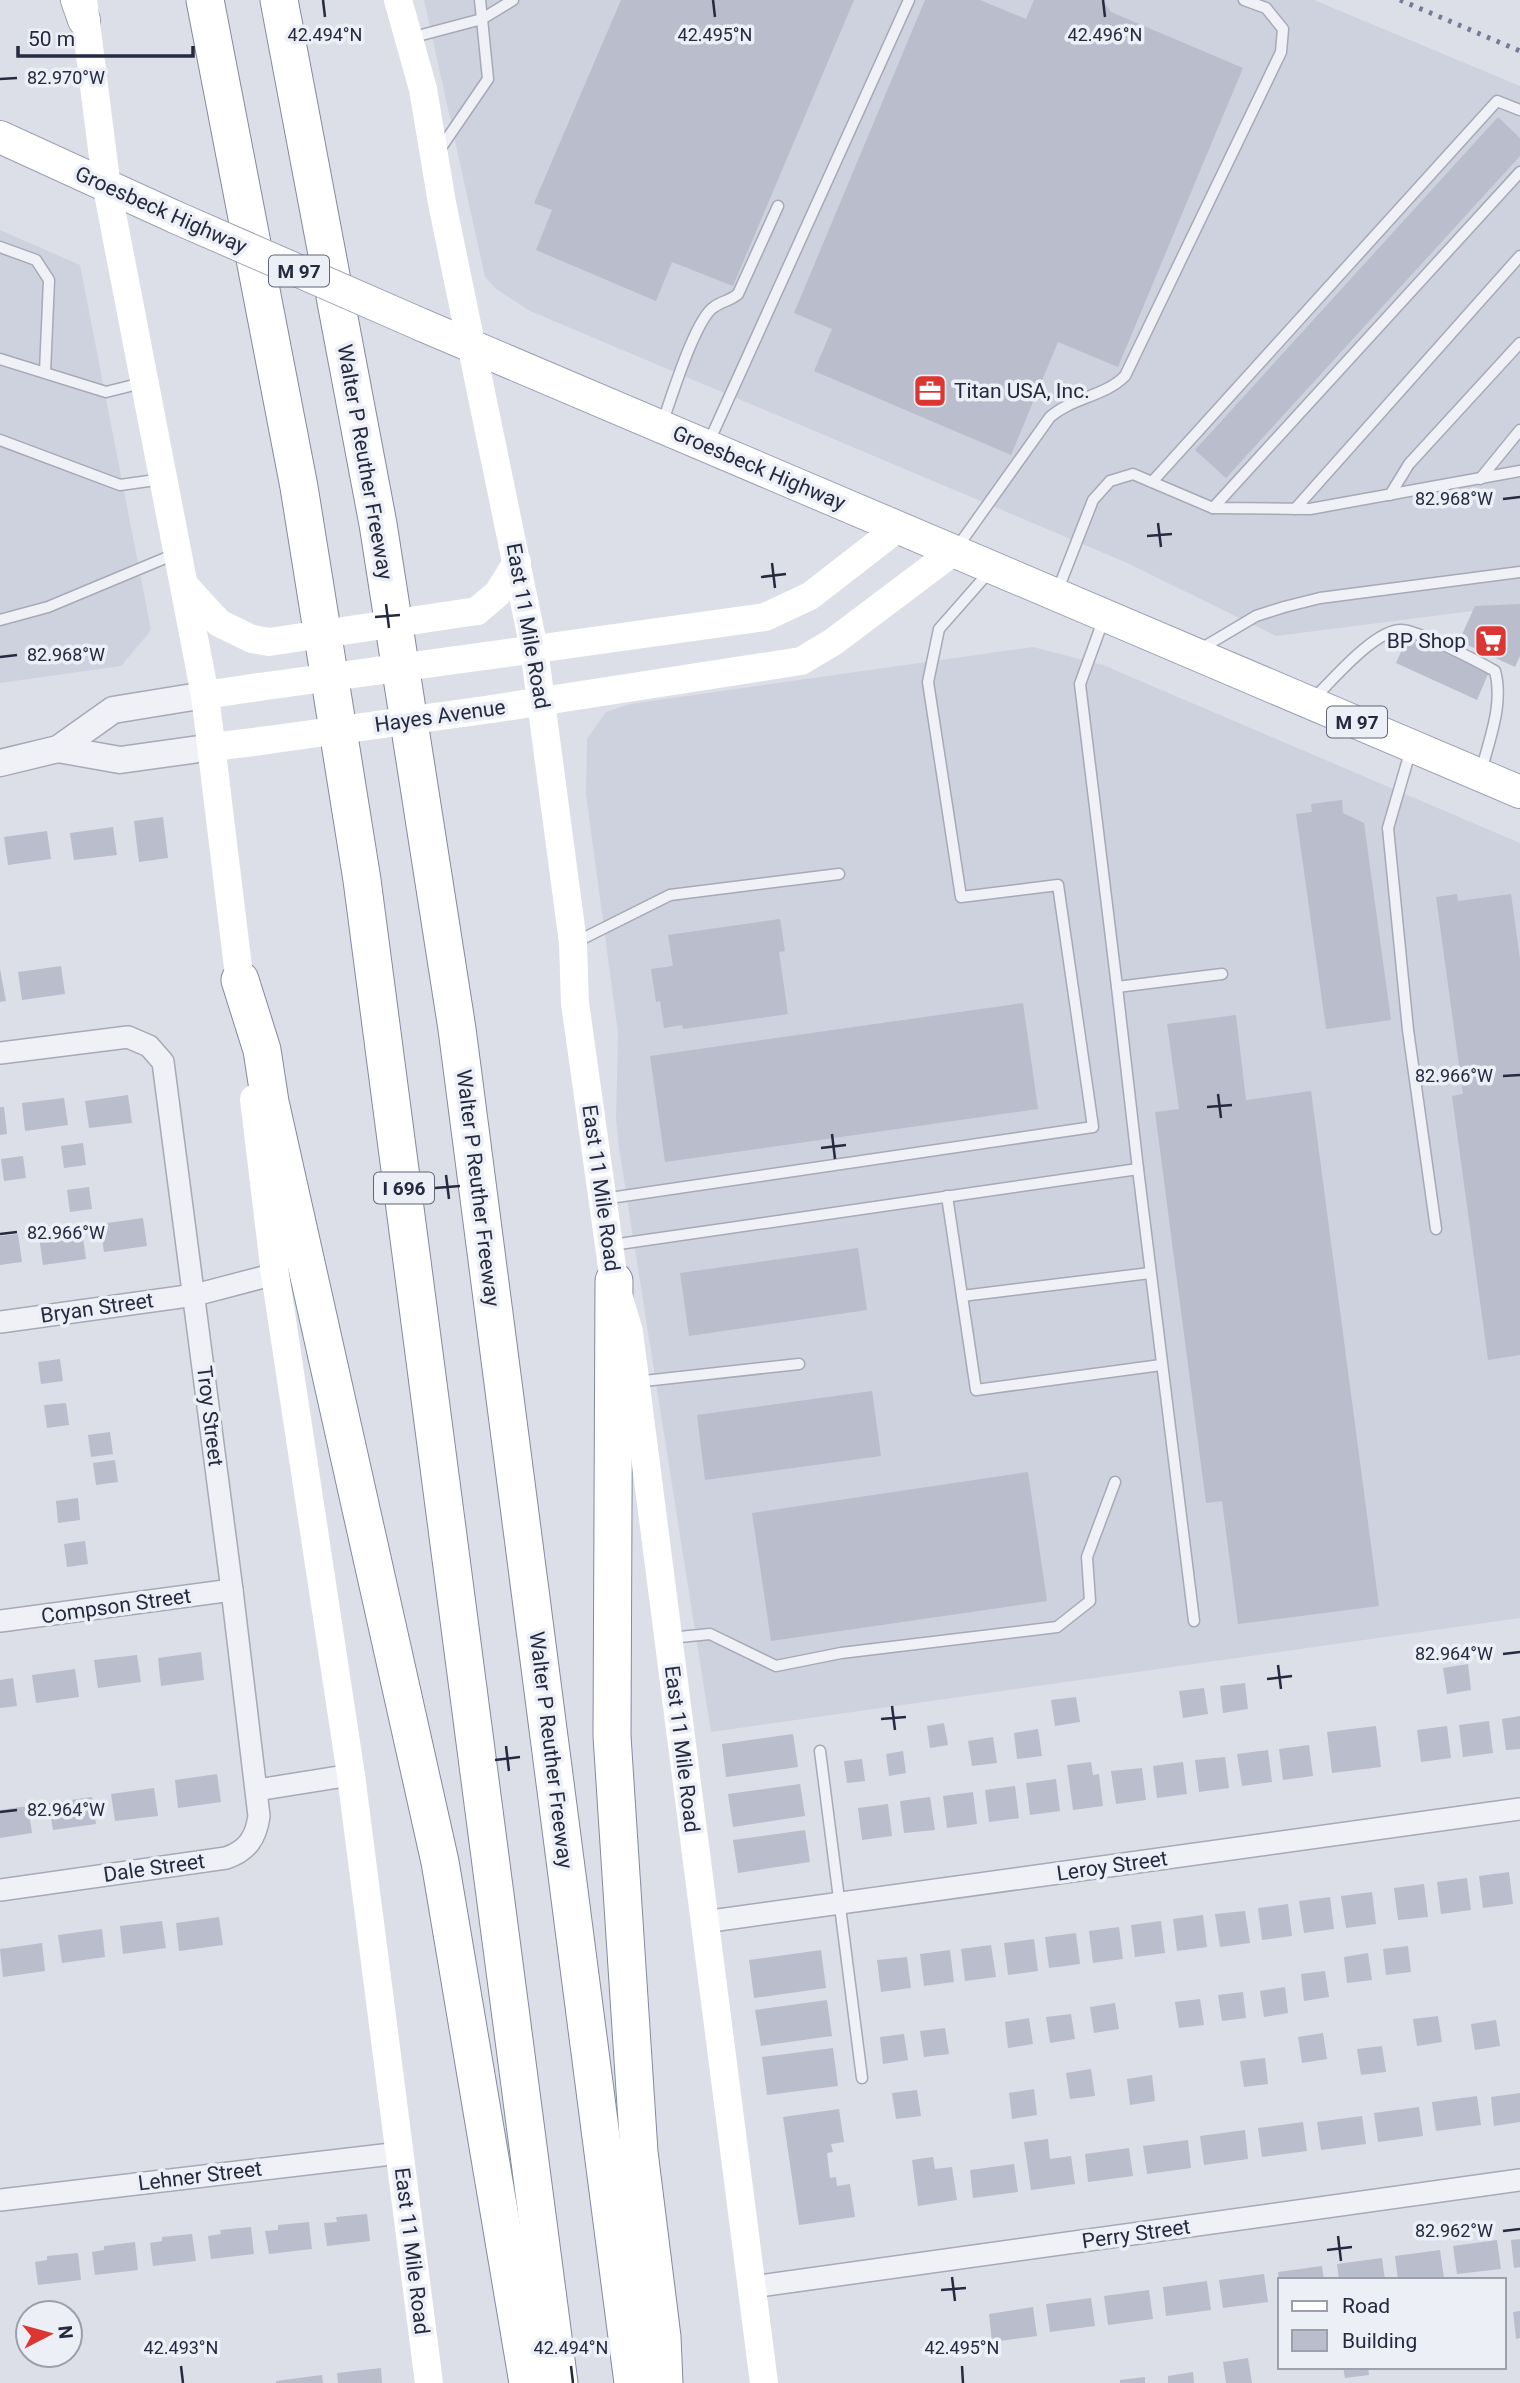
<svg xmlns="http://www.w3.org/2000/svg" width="1520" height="2383" font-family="Roboto,sans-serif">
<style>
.built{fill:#ced2de}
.building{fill:#b9bdcc}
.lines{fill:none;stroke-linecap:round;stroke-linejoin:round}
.service-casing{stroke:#a6a9b6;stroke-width:13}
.minor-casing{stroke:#a6a9b6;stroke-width:24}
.tertiary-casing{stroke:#a6a9b6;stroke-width:29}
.primary-casing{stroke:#9ba1b5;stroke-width:34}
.motorway-casing{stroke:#8389a1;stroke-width:39}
.service{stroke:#f0f1f6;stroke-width:10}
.minor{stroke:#f0f1f6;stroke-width:21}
.tertiary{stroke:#f0f1f6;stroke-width:26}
.secondary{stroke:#fff;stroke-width:28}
.primary{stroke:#fff;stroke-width:32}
.motorway{stroke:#fff;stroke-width:37}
.rail{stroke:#747b94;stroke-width:5;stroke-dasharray:3.5 7;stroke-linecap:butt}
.primary-bridge-casing{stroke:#9ba1b5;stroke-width:34;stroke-linecap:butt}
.secondary-bridge{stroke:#fff;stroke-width:28}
.primary-bridge{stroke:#fff;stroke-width:32}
.ticks{fill:none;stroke:#252a40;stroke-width:2.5}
.labels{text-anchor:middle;stroke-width:7;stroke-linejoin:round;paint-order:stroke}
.shield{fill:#eceff6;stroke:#616577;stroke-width:2}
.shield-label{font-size:19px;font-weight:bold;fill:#252a40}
.street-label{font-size:21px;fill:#252a40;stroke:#eceff6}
.poi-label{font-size:21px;fill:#252a40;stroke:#eceff6;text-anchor:start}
.ticks-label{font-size:18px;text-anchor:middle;fill:#252a40;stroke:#eceff6;stroke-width:7;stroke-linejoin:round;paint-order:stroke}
</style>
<rect width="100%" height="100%" fill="#dddfe8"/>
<g class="built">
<polygon points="424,0 1314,0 1520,86 1520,605 1276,636 1125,562 530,311 496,289 485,277"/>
<polygon points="0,230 80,265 151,630 121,666 0,683"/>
<polygon points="1033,647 1103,665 1520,843 1520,1618 711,1732 619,1148 616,1119 618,1033 586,794 587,739 606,712 630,704"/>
</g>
<g class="building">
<polygon points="621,0 854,0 733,286 672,262 656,301 536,250 552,210 534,203"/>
<polygon points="925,0 980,0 1026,19 1034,0 1103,0 1111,12 1243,68 1118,367 1058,342 1011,455 814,371 832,329 794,313"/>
<polygon points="1498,117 1520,138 1520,156 1226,478 1195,450"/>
<polygon points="1520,604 1520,656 1515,667 1459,641 1475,606"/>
<polygon points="1408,636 1489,672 1477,700 1396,663"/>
<polygon points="1342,800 1343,813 1364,823 1391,1020 1326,1029 1296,814 1312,812 1311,804"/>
<polygon points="163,817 168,858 139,862 134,821"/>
<polygon points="113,827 117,855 74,860 70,833"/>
<polygon points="47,831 51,859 8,865 4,837"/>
<polygon points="1457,894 1458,901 1511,894 1520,959 1520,1355 1488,1360 1452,1096 1463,1094 1436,897"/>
<polygon points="780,919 785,951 779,952 788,1014 683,1029 682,1025 664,1028 660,1001 656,1002 651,969 673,966 668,935"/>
<polygon points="61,966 65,994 22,1000 18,972"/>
<polygon points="0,969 6,1001 0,1002"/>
<polygon points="1023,1003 1038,1109 665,1162 650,1056"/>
<polygon points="1236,1015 1246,1100 1311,1091 1379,1606 1238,1624 1222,1501 1206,1503 1155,1112 1179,1109 1167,1024"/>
<polygon points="128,1095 132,1123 89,1128 85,1101"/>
<polygon points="64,1098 68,1125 25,1131 22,1103"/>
<polygon points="0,1107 4,1107 7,1134 0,1135"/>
<polygon points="83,1143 86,1165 64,1168 61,1146"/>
<polygon points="23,1156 26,1178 4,1181 1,1159"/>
<polygon points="89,1187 92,1209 70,1212 67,1190"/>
<polygon points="143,1218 147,1246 104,1252 100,1224"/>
<polygon points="82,1231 86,1259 43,1265 39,1237"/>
<polygon points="18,1234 22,1262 0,1265 0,1236"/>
<polygon points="858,1248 867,1310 689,1336 680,1273"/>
<polygon points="60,1359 63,1381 41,1384 38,1362"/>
<polygon points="872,1391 881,1456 705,1480 697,1415"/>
<polygon points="66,1403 69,1425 47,1428 44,1405"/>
<polygon points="110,1432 113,1454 91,1457 88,1435"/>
<polygon points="115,1460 118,1482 96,1485 93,1463"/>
<polygon points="1028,1472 1047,1601 771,1641 752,1513"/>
<polygon points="78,1498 80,1520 58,1523 56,1501"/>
<polygon points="85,1541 88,1564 67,1567 64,1544"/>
<polygon points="201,1652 204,1680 161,1686 158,1658"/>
<polygon points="137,1655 141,1682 98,1688 94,1660"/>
<polygon points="1468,1664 1471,1690 1447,1694 1443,1668"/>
<polygon points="75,1669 79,1697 36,1703 32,1675"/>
<polygon points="13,1678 17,1706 0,1708 0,1680"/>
<polygon points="1245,1683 1248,1709 1223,1713 1220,1686"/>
<polygon points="1204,1688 1208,1714 1183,1718 1179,1691"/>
<polygon points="1076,1697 1080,1722 1055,1726 1051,1700"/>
<polygon points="1520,1716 1520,1749 1506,1750 1502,1719"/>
<polygon points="1489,1721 1493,1753 1463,1757 1459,1725"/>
<polygon points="944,1723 948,1745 930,1748 927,1726"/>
<polygon points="1376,1726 1381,1767 1332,1773 1327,1732"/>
<polygon points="1447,1726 1451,1758 1421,1762 1417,1730"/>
<polygon points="1038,1729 1042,1756 1017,1759 1014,1733"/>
<polygon points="793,1734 798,1767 726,1777 722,1744"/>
<polygon points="993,1737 997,1763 972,1766 968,1741"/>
<polygon points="1309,1745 1313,1776 1283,1780 1279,1749"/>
<polygon points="1268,1750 1272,1782 1242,1786 1237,1754"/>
<polygon points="903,1751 906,1773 889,1776 886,1754"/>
<polygon points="1225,1757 1229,1788 1199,1792 1195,1760"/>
<polygon points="862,1759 865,1781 847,1783 844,1761"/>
<polygon points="1091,1762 1093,1775 1099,1774 1103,1806 1073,1810 1067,1765"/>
<polygon points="1183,1762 1187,1794 1157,1798 1153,1766"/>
<polygon points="1142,1768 1146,1800 1116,1804 1111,1771"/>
<polygon points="217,1774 221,1802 178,1808 175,1780"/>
<polygon points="1056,1779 1060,1811 1030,1815 1026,1783"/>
<polygon points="800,1784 805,1816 733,1827 728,1794"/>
<polygon points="1015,1786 1019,1818 989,1822 985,1790"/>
<polygon points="154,1788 158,1816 115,1821 111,1794"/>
<polygon points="973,1792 977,1824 947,1828 943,1796"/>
<polygon points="92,1797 96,1824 53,1830 49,1803"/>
<polygon points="930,1797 935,1830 904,1833 900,1801"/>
<polygon points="888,1804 892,1836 862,1840 858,1808"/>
<polygon points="28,1806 32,1833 0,1838 0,1810"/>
<polygon points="805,1830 810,1862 738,1873 733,1840"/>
<polygon points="1509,1872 1513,1904 1483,1908 1479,1876"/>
<polygon points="1467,1878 1471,1910 1441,1914 1437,1882"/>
<polygon points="1424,1884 1428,1917 1398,1920 1394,1888"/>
<polygon points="1372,1892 1376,1924 1346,1928 1341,1896"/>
<polygon points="1330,1897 1334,1929 1304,1933 1299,1901"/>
<polygon points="1288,1904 1292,1936 1262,1940 1258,1908"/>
<polygon points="1245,1911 1250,1943 1220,1947 1215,1914"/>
<polygon points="1203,1915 1207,1947 1177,1951 1173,1919"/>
<polygon points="219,1917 223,1945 179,1951 176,1923"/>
<polygon points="162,1921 166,1948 123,1954 120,1926"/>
<polygon points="1161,1921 1165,1953 1135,1957 1131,1925"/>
<polygon points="1119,1927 1123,1959 1093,1963 1089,1931"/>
<polygon points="102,1929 105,1957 62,1963 58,1935"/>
<polygon points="1076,1933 1080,1964 1049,1968 1045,1937"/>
<polygon points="1034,1939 1038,1971 1008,1975 1004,1943"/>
<polygon points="42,1943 45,1971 3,1977 0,1949"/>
<polygon points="991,1945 996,1977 965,1981 961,1949"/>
<polygon points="1408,1946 1411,1972 1386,1975 1383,1949"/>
<polygon points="821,1950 826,1988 754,1998 749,1960"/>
<polygon points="950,1950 954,1982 924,1986 920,1954"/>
<polygon points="1368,1953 1372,1980 1347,1983 1344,1957"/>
<polygon points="907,1957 911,1988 881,1992 877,1960"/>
<polygon points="1325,1971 1329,1997 1304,2001 1301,1974"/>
<polygon points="1285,1987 1288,2013 1264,2017 1260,1991"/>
<polygon points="1243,1992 1246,2018 1222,2021 1218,1995"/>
<polygon points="1200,1999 1204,2025 1179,2028 1175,2002"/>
<polygon points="827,2000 832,2036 761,2046 755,2010"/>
<polygon points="1115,2003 1119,2029 1094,2033 1090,2007"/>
<polygon points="1071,2014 1075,2039 1050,2043 1046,2017"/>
<polygon points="1438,2016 1442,2042 1417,2046 1413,2019"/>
<polygon points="1029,2018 1033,2044 1008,2048 1005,2022"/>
<polygon points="1496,2020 1500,2046 1475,2050 1471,2024"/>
<polygon points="945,2028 949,2054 924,2057 920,2031"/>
<polygon points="1323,2033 1327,2059 1302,2063 1298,2037"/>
<polygon points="904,2034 908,2060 883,2064 880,2037"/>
<polygon points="1382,2046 1386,2072 1361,2075 1357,2049"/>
<polygon points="833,2048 838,2086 767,2095 762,2057"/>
<polygon points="1265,2058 1268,2084 1244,2087 1240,2061"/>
<polygon points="1091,2069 1095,2096 1070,2099 1066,2073"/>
<polygon points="1152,2075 1155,2101 1130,2105 1127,2079"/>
<polygon points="1034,2089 1037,2115 1012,2119 1009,2093"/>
<polygon points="917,2090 921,2116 896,2119 892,2093"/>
<polygon points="1520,2093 1520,2122 1494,2126 1491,2097"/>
<polygon points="1477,2096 1481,2125 1436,2131 1432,2102"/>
<polygon points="1419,2107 1423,2136 1378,2142 1374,2113"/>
<polygon points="839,2109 844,2142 831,2144 833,2152 827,2153 830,2178 836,2177 837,2186 850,2184 855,2217 799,2225 783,2117"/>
<polygon points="1362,2116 1366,2144 1321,2150 1317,2122"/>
<polygon points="1303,2122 1307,2151 1262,2157 1258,2128"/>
<polygon points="1245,2130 1248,2159 1204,2165 1200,2136"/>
<polygon points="1048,2139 1050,2159 1071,2156 1075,2184 1031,2190 1024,2142"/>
<polygon points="1188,2140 1191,2168 1147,2174 1143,2146"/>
<polygon points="1129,2148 1133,2176 1088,2182 1085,2154"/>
<polygon points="933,2157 935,2169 952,2167 957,2200 918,2206 912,2160"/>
<polygon points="1014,2164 1018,2192 973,2198 970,2170"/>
<polygon points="367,2214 370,2241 327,2246 324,2223 337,2222 336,2217"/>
<polygon points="309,2222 312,2249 269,2254 265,2231 278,2230 278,2225"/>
<polygon points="251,2227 254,2254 211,2259 208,2236 221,2234 220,2230"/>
<polygon points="192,2234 196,2261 153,2266 150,2243 162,2241 162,2237"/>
<polygon points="1520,2239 1520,2267 1514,2268 1511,2240"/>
<polygon points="1497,2240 1501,2269 1457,2274 1453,2246"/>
<polygon points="135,2242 138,2270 95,2275 92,2252 104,2250 104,2246"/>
<polygon points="1440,2250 1444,2278 1398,2280 1395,2256"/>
<polygon points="78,2253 81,2280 38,2285 35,2262 47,2260 47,2256"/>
<polygon points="1382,2258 1385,2280 1339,2280 1337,2264"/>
<polygon points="1322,2266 1324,2280 1279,2280 1278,2272"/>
<polygon points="1264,2274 1268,2302 1223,2308 1219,2280"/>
<polygon points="1207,2281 1211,2310 1166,2316 1163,2287"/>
<polygon points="1149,2290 1153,2319 1108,2325 1104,2296"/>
<polygon points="1091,2298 1095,2326 1050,2332 1046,2304"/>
<polygon points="1033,2307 1037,2336 992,2342 989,2314"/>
<polygon points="1520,2311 1520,2338 1516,2339 1513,2312"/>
<polygon points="1248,2358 1252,2383 1226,2383 1223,2362"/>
<polygon points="1343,2367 1368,2367 1369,2375 1345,2378"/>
<polygon points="381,2368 382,2383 338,2383 337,2373"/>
<polygon points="1193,2372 1194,2383 1168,2383 1168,2376"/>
<polygon points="322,2375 323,2383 276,2383 276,2381"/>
<polygon points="1145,2377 1145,2383 1120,2383 1120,2380"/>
</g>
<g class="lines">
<defs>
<g id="service">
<polyline points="410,38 482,19 480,0"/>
<polyline points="438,152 488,79 482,19 513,0"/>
<polyline points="0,247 36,260 49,280 45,372"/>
<polyline points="0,359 106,392 142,383"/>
<path d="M662,424C671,399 695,319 714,307C722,301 730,301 738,294L778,206"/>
<polyline points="0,440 120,485 163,479"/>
<polyline points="708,444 909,0"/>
<polyline points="1480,479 1520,430"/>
<polyline points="1152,482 1497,101 1520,110"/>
<polyline points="1390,495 1409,464 1520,343"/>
<polyline points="1213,508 1520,172"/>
<polyline points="1295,509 1520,256"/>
<path d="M956,549L1050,417C1073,397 1104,397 1125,376L1281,52L1283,29L1266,8L1244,0"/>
<polyline points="1057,592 1093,500 1110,481 1133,474 1213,508 1310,509 1520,471"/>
<polyline points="1104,618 1080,684 1117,987 1222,974"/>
<polyline points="0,620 48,607 175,554"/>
<polyline points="1197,651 1256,616 1284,607 1320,598 1520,572"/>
<path d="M1313,699C1332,681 1374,630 1401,630C1418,630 1479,662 1495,671C1504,704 1489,740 1481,772"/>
<polyline points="1411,749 1388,828 1408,1030 1436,1229"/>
<polyline points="576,942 670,895 839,874"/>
<polyline points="1117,987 1138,1169"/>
<polyline points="947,1196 962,1296 1150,1273"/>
<polyline points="603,1199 1093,1127 1058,885 961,897 928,682 939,629 990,571"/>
<polyline points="612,1245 1138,1169 1194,1621"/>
<polyline points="962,1296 976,1390 1161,1365"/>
<polyline points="635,1382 799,1364"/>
<polyline points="669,1638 710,1634 776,1666 841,1653 1057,1627 1090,1601 1087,1557 1115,1482"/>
<polyline points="820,1751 862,2078"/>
</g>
<g id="minor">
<path d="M0,1053L128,1037L149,1046L163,1062L232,1590L259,1816C256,1838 247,1851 226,1858L0,1890"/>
<polyline points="0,1322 195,1295 275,1274"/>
<polyline points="0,1621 232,1590"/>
<polyline points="257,1790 351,1775"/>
<polyline points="704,1922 1520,1809"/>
<polyline points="0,2200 400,2153"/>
<polyline points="752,2287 1520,2180"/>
</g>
<g id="tertiary">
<polyline points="58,749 120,760 213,747"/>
<polyline points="0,763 58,749 113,710 205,695"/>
</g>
<g id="primary">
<polyline points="77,0 84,20"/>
<polyline points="0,137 175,217"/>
<polyline points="422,325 1520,792"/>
</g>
<g id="motorway">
<polyline points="205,0 299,487 362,880 559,2383"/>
<polyline points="279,0 378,524 457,1029 633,2383"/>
<polyline points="240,980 262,1050 270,1102 440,1862 528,2383"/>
<polyline points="614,1281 612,1736 639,2152 662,2337 664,2383"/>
</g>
</defs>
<use href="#service" class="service-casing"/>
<use href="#minor" class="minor-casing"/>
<use href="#tertiary" class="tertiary-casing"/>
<use href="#primary" class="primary-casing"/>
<use href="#motorway" class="motorway-casing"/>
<use href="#service" class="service"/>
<use href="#minor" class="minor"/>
<use href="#tertiary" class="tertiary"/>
<g class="secondary">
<polyline points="83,0 107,188 205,695 242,1000"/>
<polyline points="398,0 423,89 442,203 534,649 573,943 575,1003 614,1281 629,1332 764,2383"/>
<polyline points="185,586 219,623 252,639"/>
<polyline points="477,611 498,593 517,562"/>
<polyline points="485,656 765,617 810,596 899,527"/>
<polyline points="205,695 259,687"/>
<polyline points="492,709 801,661 833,642 954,551"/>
<polyline points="213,747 268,740"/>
<polyline points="254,1099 275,1274 351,1775 429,2383"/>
</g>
<use href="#primary" class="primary"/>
<use href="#motorway" class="motorway"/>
<polyline class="rail" points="1400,0 1520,51"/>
<defs>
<polyline id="primary-bridge" points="175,217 422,325"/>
</defs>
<use href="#primary-bridge" class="primary-bridge-casing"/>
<g class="secondary-bridge">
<polyline points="252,639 269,642 477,611"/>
<polyline points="259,687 485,656"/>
<polyline points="268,740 492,709"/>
</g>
<use href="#primary-bridge" class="primary-bridge"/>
</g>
<path class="ticks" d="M323,0L325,17M713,0L715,17M1103,0L1105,17M0,79L17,78M1503,499L1520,497M1158,523L1161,547M1147,536L1172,534M772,563L775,588M761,577L786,574M386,604L389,628M375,617L400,615M0,657L17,655M1503,1076L1520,1075M1218,1094L1221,1118M1207,1107L1232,1105M832,1134L835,1159M821,1148L846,1145M446,1175L449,1199M435,1188L460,1186M0,1234L17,1232M1503,1654L1520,1652M1278,1665L1281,1689M1267,1679L1292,1676M892,1706L895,1730M881,1719L906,1717M506,1746L509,1771M495,1760L520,1757M0,1812L17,1810M1503,2231L1520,2229M1338,2236L1341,2261M1327,2250L1352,2247M952,2277L955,2301M941,2290L966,2288M181,2366L183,2383M571,2366L573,2383M962,2366L963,2383"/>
<defs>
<symbol id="office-square" viewBox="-11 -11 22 22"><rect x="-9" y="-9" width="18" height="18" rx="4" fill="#dc3633" stroke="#eceff6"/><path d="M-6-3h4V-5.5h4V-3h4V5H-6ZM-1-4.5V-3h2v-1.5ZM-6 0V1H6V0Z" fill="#fff"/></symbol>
<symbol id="supermarket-square" viewBox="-11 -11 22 22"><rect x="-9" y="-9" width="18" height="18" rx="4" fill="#dc3633" stroke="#eceff6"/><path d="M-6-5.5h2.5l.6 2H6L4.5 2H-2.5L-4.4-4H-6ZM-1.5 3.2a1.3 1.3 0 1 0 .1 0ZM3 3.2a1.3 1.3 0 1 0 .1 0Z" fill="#fff"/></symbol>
</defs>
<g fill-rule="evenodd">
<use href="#office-square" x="911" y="372" width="38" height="38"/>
<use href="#supermarket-square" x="1472" y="622" width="38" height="38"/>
</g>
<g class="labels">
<g class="shield">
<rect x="269" y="255.5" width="60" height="31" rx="5"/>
<rect x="1327" y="706.5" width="60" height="31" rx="5"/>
<rect x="374" y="1172.5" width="60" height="31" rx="5"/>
</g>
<g class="shield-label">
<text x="299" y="278">M 97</text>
<text x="1357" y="729">M 97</text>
<text x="404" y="1195">I 696</text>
</g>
<g class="street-label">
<text transform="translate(161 210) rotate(24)" y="7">Groesbeck Highway</text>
<text transform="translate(365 462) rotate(80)" y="7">Walter P Reuther Freeway</text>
<text transform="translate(759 468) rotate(23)" y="7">Groesbeck Highway</text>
<text transform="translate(528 626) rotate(80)" y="7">East 11 Mile Road</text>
<text transform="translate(440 716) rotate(-8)" y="7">Hayes Avenue</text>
<text transform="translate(478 1188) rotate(83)" y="7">Walter P Reuther Freeway</text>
<text transform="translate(601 1188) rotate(82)" y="7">East 11 Mile Road</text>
<text transform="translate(97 1308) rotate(-8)" y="7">Bryan Street</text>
<text transform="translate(210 1416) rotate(83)" y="7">Troy Street</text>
<text transform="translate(116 1606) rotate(-8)" y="7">Compson Street</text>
<text transform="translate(682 1749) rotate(83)" y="7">East 11 Mile Road</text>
<text transform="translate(551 1750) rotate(83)" y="7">Walter P Reuther Freeway</text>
<text transform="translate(1112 1866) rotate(-8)" y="7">Leroy Street</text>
<text transform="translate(154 1868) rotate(-8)" y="7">Dale Street</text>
<text transform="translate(200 2176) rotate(-7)" y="7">Lehner Street</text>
<text transform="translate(1136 2234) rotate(-8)" y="7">Perry Street</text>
<text transform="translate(412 2251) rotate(83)" y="7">East 11 Mile Road</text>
</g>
<g class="poi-label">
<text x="954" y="398">Titan USA, Inc.</text>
<text x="1466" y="648" text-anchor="end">BP Shop</text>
</g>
</g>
<g class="ticks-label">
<text x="325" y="41">42.494°N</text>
<text x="715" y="41">42.495°N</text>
<text x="1105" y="41">42.496°N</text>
<text x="66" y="84">82.970°W</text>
<text x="1454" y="505">82.968°W</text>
<text x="66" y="661">82.968°W</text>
<text x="1454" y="1082">82.966°W</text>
<text x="66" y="1239">82.966°W</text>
<text x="1454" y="1660">82.964°W</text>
<text x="66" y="1816">82.964°W</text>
<text x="1454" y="2237">82.962°W</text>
<text x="181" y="2354">42.493°N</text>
<text x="571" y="2354">42.494°N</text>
<text x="962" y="2354">42.495°N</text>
</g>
<rect x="1278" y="2278" width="228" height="91" fill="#eceff6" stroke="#9ca0ad" stroke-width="2"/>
<rect x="1292" y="2301" width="35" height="10" fill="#ffffff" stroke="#9ca0ad" stroke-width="2"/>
<text x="1342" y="2313" font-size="21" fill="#252a40">Road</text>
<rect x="1292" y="2330" width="35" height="21" fill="#b9bdcc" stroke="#9ca0ad" stroke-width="2"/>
<text x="1342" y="2348" font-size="21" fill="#252a40">Building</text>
<g transform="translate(49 2334) rotate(84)"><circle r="33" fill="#eceff6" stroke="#9ca0ad" stroke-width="2"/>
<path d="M0-5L12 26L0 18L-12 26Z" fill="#dc3633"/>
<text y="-10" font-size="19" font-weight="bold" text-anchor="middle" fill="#252a40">N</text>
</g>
<path d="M18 46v10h175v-10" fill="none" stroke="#252a40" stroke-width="3.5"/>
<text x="28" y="46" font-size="21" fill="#252a40" stroke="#eceff6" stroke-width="5" paint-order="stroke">50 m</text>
</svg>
